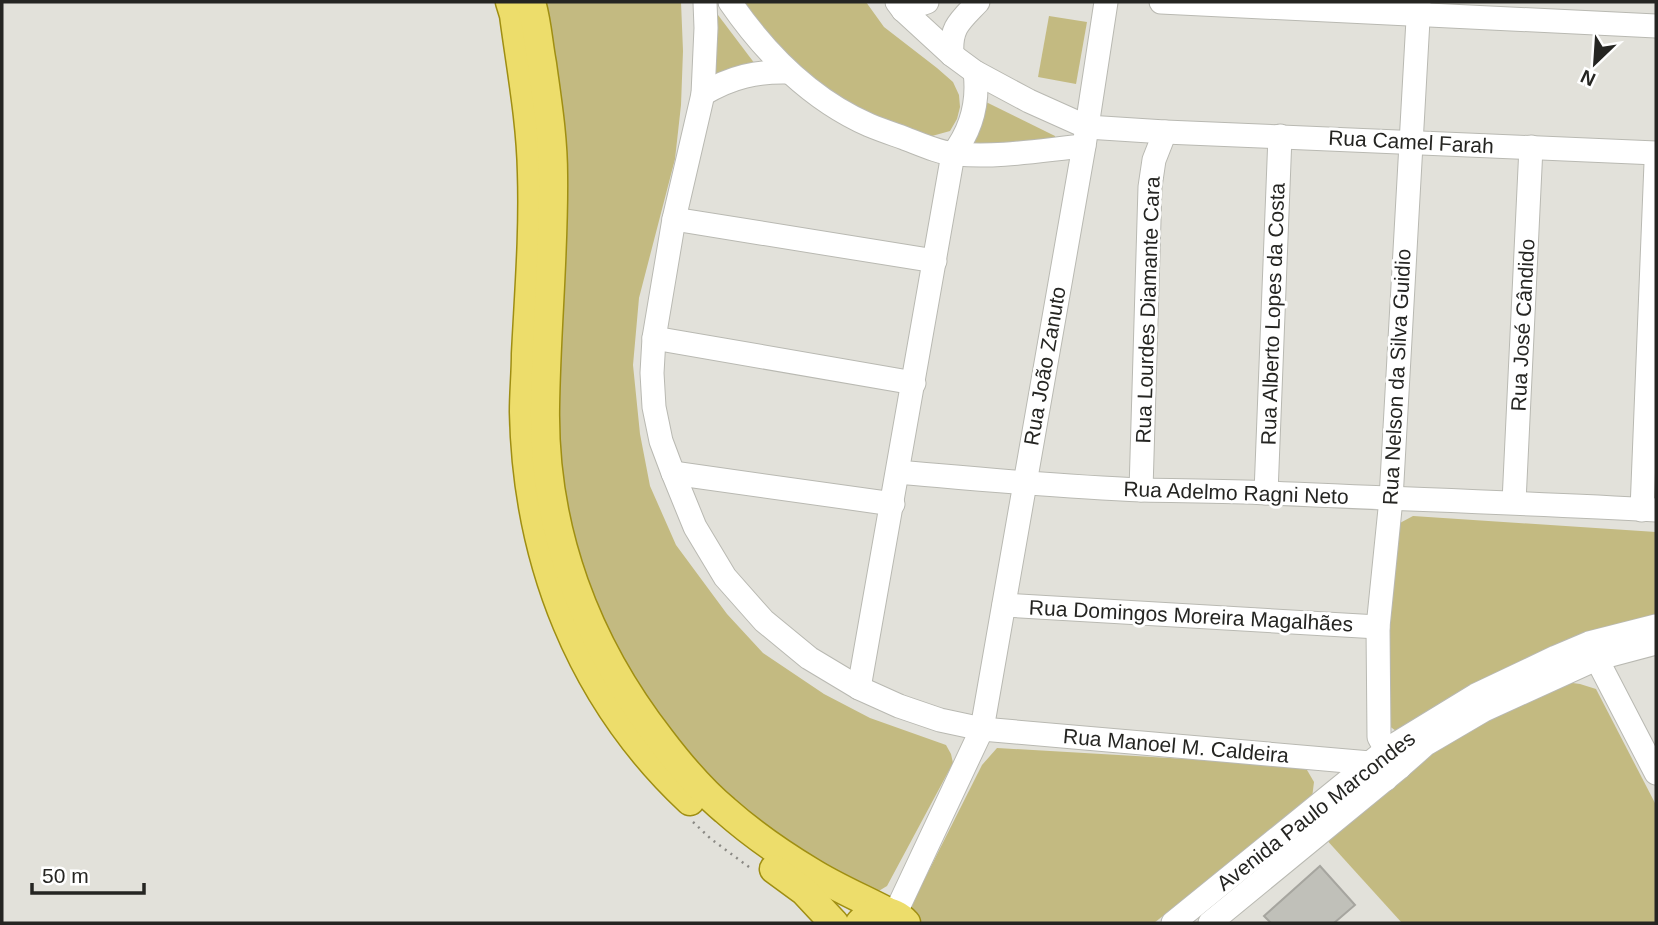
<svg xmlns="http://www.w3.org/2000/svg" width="1658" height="925" font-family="Helvetica,sans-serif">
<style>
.green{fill:#c3ba81}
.building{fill:#c0c0b9;stroke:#a6a59f;stroke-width:2}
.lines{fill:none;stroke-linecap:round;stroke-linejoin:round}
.minor-casing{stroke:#b9b9b2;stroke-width:25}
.major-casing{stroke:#9f8e12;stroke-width:31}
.path{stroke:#8a8984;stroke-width:2.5;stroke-dasharray:2 5;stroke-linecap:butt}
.minor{stroke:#fff;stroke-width:23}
.major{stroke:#eddd6b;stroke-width:28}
.labels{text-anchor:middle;stroke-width:6;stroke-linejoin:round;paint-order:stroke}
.street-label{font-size:21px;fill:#252522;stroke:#fff}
</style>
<rect width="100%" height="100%" fill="#e2e1da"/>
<g class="green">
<polygon points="536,2 681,2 683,51 681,105 675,159 639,298 633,365 640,434 650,486 676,545 727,614 763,653 824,694 870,718 946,745 951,754 953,763 887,886 877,892 791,851 679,751 595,619 552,471"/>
<polygon points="736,2 866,2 884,27 937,68 953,82 959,95 960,107 957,119 950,131 932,136 901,131 833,101"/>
<polygon points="713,12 718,15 755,64 712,82"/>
<polygon points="1049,16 1087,22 1076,84 1038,77"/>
<polygon points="984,101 1055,136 1056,142 964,149"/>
<polygon points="1413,516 1656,532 1656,620 1396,731 1388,725 1390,540 1398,524"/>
<polygon points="1565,682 1580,684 1596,689 1656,805 1656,923 1402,923 1324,837 1426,757 1459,736"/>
<polygon points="997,748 1291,765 1307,770 1314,782 1312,798 1154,923 914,923 910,908 982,765"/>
</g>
<polygon class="building" points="1320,866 1355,905 1334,923 1271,923 1264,916"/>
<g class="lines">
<defs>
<g id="minor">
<polyline points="705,2 706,28 703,94 674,219 654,338 652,373 654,407 661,441 673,473 695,527 725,577 764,621 809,658 859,688 899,706 940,720 982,729 1370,763 1386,779"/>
<path d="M730,2C765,53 812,100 869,125C881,130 893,134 904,138C920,144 939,153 956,154C998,158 1042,150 1084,146"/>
<polyline points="897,2 903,10 952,55 975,72 1029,101 1087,127 1165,132 1656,153"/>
<polyline points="1161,2 1656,26"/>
<polyline points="903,10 927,2"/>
<path d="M952,55C950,27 960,21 978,2"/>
<path d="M703,94C731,77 757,71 789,72"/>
<polyline points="674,219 935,261"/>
<polyline points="654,338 914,383"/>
<path d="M898,472C979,479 1060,487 1142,490C1184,491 1227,491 1269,493C1398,499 1527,503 1656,510"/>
<polyline points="673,473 893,504"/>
<polyline points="1141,490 1150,187 1154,160 1165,132"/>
<polyline points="1266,493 1280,136"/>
<polyline points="1514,502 1531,147"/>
<polyline points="1642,510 1656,163"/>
<polyline points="1004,605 1378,627"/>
<polyline points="1590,646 1656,773"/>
<path d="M859,688L953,154C972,129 979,103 975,72"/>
<polyline points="1400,767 1386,750 1379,737 1378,627 1391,499 1419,2"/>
<polyline points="895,914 982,729 1084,146 1106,2"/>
<polyline points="1173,923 1386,750 1476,695 1556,657 1589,643 1656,626"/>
<polyline points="1210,923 1400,767 1426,744 1484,710 1596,659 1656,643"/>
</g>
<g id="major">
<path d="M510,2L514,15C521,68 531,120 532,173C534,233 529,294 526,354C526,373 524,393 524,412C527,561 581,699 690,801"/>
<path d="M531,2C537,22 538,43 542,64C547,101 553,137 553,175C554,252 546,330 545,407C543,530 586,644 661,740C680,765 701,790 725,810C751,833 781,854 811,872C835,887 861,898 886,911"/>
<polyline points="774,869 804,891 834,923"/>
<path d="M860,923C874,908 892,908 906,923"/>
</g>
</defs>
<use href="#minor" class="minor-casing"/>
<use href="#major" class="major-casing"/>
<polyline class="path" points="693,822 711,839 753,870"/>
<use href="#minor" class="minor"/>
<use href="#major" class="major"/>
</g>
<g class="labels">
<g class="street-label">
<text transform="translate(1411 142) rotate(3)" y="7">Rua Camel Farah</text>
<text transform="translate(1148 310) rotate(-88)" y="7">Rua Lourdes Diamante Cara</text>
<text transform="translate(1273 314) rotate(-88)" y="7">Rua Alberto Lopes da Costa</text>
<text transform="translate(1523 325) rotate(-87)" y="7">Rua José Cândido</text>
<text transform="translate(1045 366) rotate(-80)" y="7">Rua João Zanuto</text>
<text transform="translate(1397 377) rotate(-87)" y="7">Rua Nelson da Silva Guidio</text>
<text transform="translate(1236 493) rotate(2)" y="7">Rua Adelmo Ragni Neto</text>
<text transform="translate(1191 616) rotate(3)" y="7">Rua Domingos Moreira Magalhães</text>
<text transform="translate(1176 746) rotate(5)" y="7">Rua Manoel M. Caldeira</text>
<text transform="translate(1316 811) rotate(-38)" y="7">Avenida Paulo Marcondes</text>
</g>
</g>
<rect width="1658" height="925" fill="none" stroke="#252522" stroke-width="7"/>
<g transform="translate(1595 63) rotate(205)" stroke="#ffffff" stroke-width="5" paint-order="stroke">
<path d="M0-5L12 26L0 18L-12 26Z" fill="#252522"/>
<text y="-10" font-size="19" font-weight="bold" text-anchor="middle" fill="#252522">N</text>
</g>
<path d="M32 883v10h112v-10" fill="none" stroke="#252522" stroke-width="3.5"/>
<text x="42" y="883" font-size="21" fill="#252522" stroke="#ffffff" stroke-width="5" paint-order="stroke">50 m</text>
</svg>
